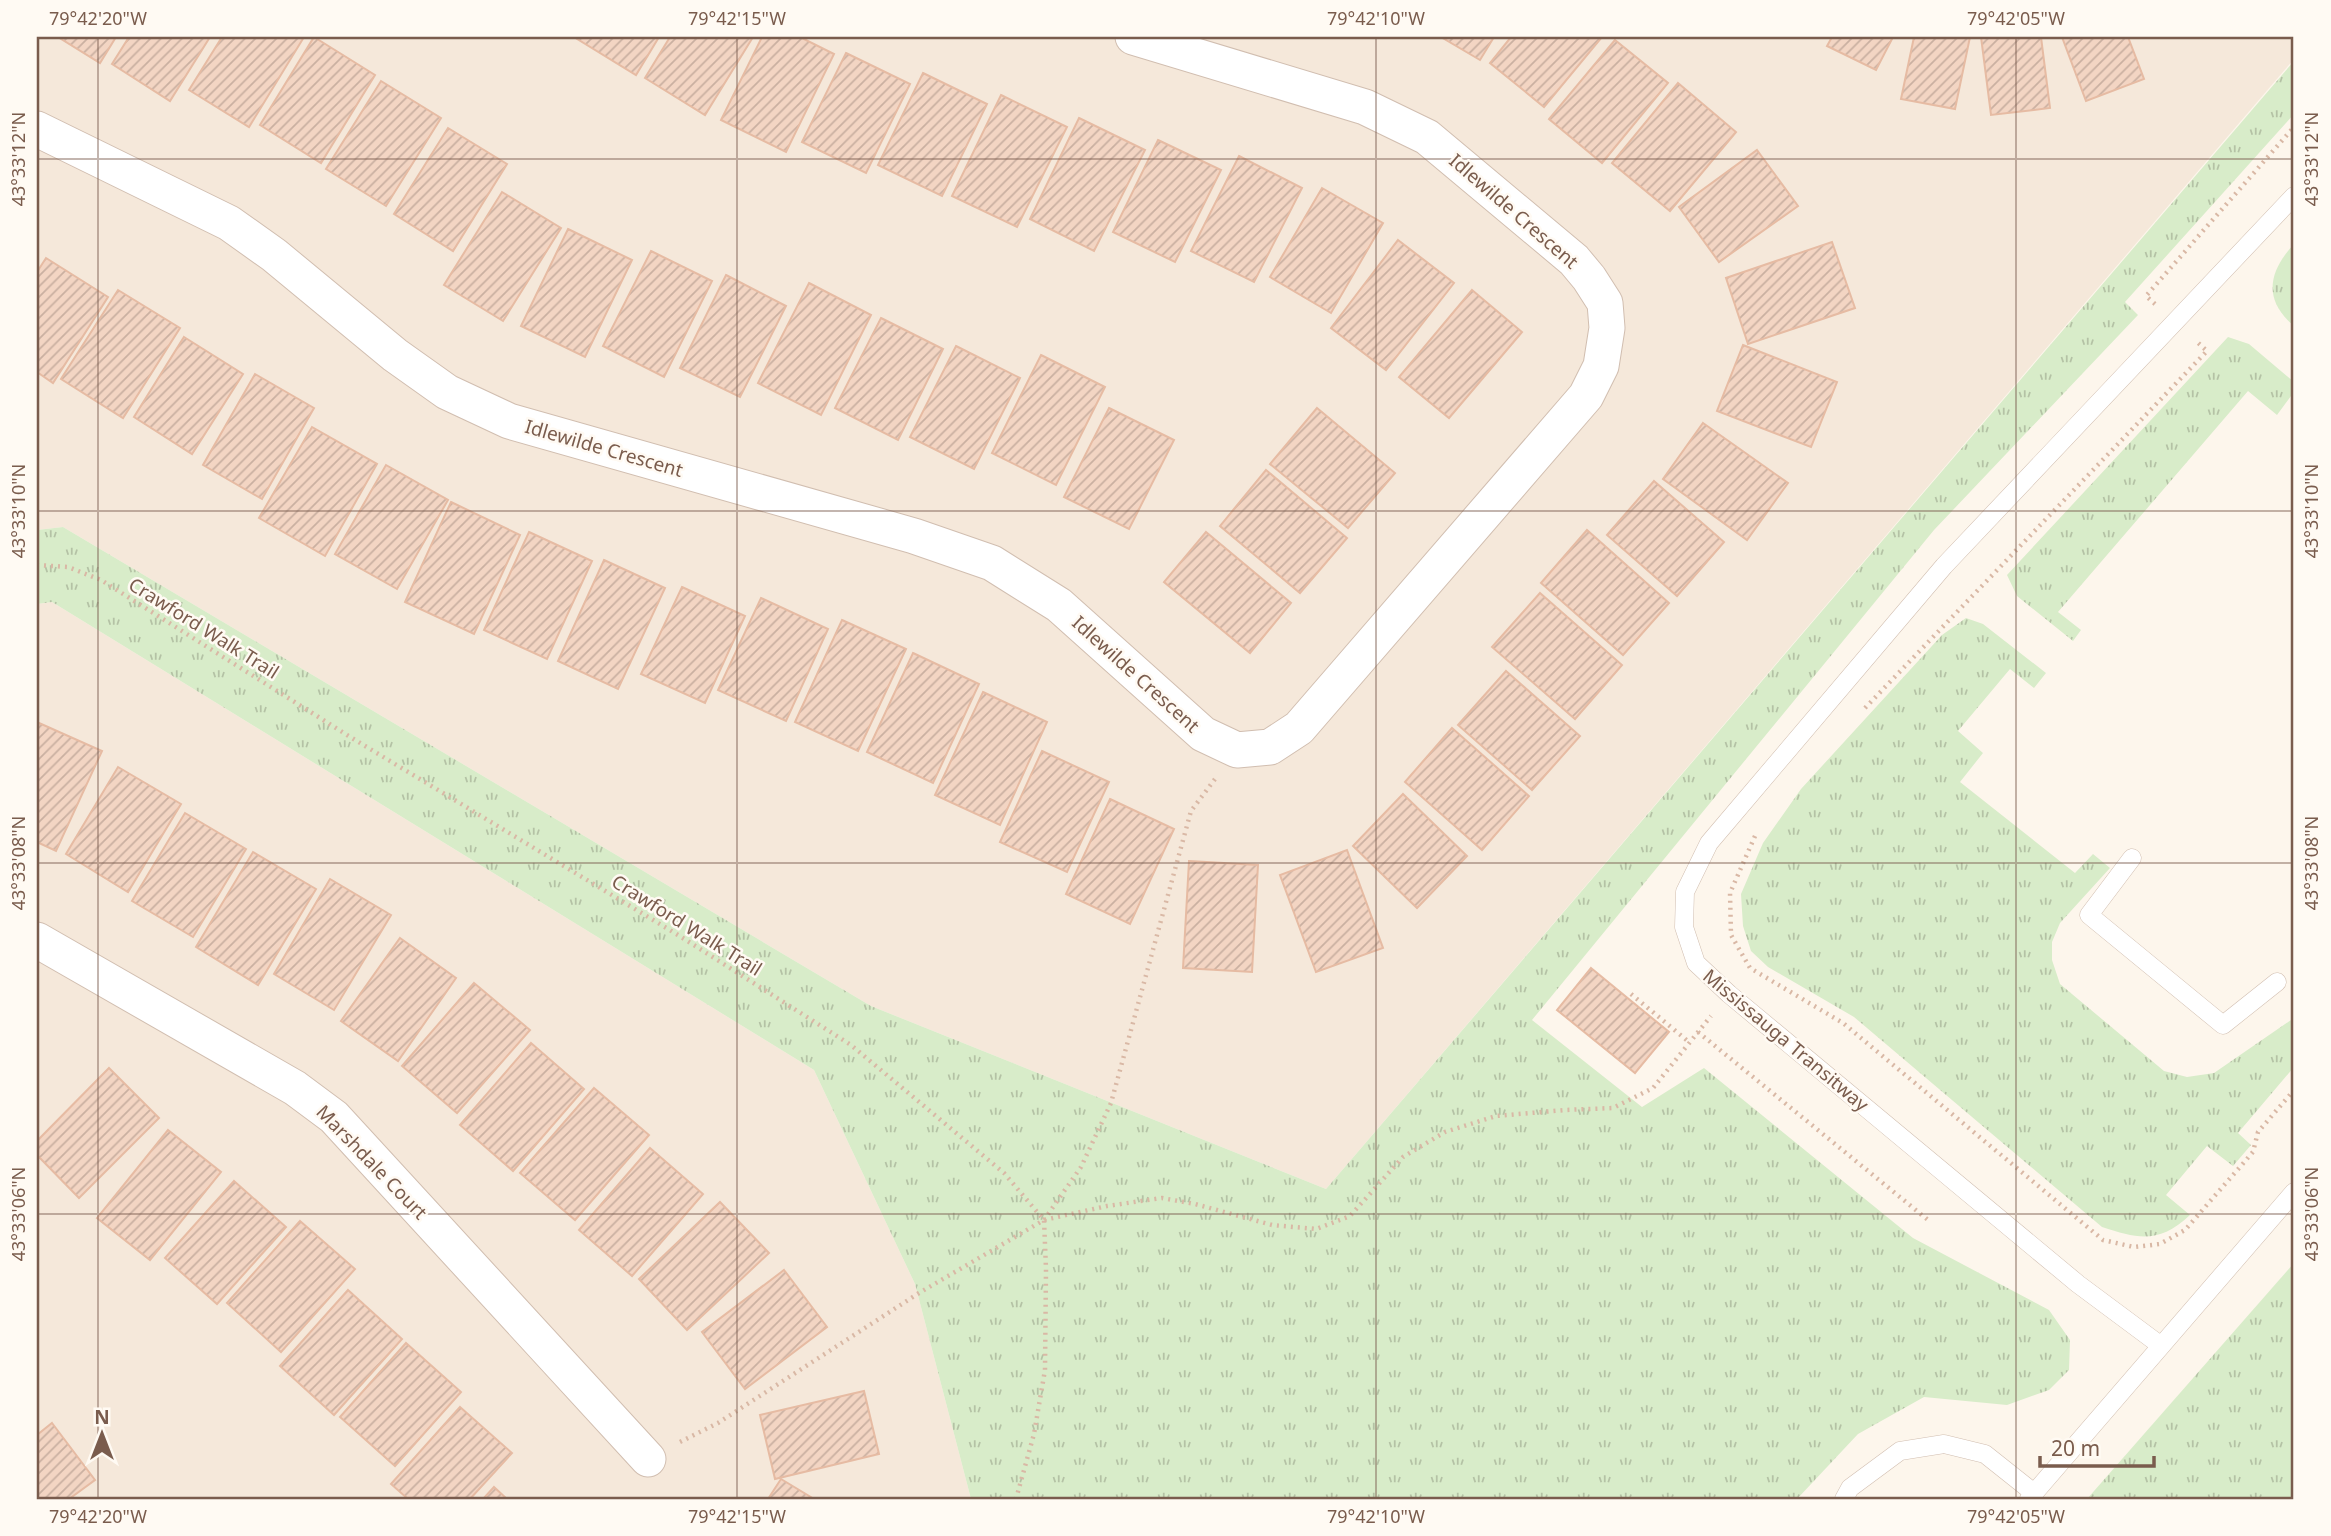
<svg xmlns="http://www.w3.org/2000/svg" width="2331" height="1536" font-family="'Noto Sans',sans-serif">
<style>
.residential{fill:#f5e8da}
.grass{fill:url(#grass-tufts)}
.building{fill:url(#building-hatch);stroke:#e6bba3;stroke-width:2}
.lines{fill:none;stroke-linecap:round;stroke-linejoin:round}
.lane-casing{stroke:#d1beb0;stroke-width:19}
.street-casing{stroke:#d1beb0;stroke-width:37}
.path{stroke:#d9b8a5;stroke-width:4.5;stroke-dasharray:2 5;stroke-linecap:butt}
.lane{stroke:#fff;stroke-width:18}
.street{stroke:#fff;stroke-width:35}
.ticks{fill:none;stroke:#7a5c4d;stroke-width:2;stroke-opacity:0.45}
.labels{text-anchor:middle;stroke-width:5;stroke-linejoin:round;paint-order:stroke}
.street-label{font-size:19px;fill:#7a5c4d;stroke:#fffaf3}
.neatline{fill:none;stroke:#7a5c4d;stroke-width:2.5}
.ticks-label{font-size:18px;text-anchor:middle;fill:#7a5c4d}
</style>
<defs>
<pattern id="grass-tufts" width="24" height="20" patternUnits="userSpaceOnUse" patternTransform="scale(1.75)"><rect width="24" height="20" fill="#d8ecc9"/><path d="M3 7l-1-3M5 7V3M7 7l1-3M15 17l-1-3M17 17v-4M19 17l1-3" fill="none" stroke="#b4c2a5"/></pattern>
<pattern id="building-hatch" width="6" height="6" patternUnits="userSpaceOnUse" patternTransform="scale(1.75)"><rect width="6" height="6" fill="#f3d5c3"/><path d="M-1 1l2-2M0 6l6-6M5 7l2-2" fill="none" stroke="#cab0a1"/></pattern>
</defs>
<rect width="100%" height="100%" fill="#fdf6ec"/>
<g class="residential">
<polygon points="37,37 2294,37 2294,59 1326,1189 871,1006 63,527 37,530"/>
<polygon points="52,602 814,1070 915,1284 971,1499 37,1499 37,604"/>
</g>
<g class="grass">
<polygon points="2294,61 2294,114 2125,302 2138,315 1934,530 1532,1020 1642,1107 1704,1068 1913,1238 2049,1310 2070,1340 2069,1370 2049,1390 2007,1405 1924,1397 1858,1434 1797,1499 971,1499 915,1284 814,1070 52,602 37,604 37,530 63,527 871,1006 1326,1189"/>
<path d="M2294,244V326C2263,300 2268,272 2294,244Z"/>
<polygon points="2228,337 2249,344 2294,382 2294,392 2277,415 2248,391 2058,612 2081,630 2073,641 2017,596 2007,575"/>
<path d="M1966,618L1983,624L2046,673L2034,688L2010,669L1958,731L1983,753L1960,782L2075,873L2093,854L2110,868L2060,923L2052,942V960L2060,984L2164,1071L2187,1077L2214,1073L2291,1020L2294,1022V1067L2238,1133L2251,1145L2233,1166L2207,1146L2166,1195L2190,1215C2159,1244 2139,1239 2102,1227L1854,1017L1768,967L1751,951L1743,926L1741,894L1763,843L1801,789L1942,635Z"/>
<polygon points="2294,1263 2294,1499 2087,1499"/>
</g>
<g class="building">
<polygon points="58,37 116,37 100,63"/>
<polygon points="129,37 210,37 170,101 112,64"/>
<polygon points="222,37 304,37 249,127 189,90"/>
<polygon points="314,37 375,75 321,163 260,125"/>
<polygon points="574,37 659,37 636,75"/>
<polygon points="670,37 753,37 705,115 645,78"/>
<polygon points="762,37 800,37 834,54 786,152 721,120"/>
<polygon points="1441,37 1494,37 1480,60"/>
<polygon points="1511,37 1602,37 1544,107 1490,63"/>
<polygon points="1832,37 1893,37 1876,70 1827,46"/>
<polygon points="1914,37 1970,37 1955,109 1901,99"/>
<polygon points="1981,37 2041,37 2050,108 1991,115"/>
<polygon points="2062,37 2128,37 2144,79 2086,101"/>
<polygon points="1615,40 1668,83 1602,163 1549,119"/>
<polygon points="846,53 910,84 866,173 802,142"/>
<polygon points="923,73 987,104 942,196 878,165"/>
<polygon points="381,81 441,118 386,206 326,169"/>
<polygon points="1678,83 1736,132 1670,211 1612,163"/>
<polygon points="1001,95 1067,127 1017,227 952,196"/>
<polygon points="1079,118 1145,150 1094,251 1030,219"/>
<polygon points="448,128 507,164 453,251 394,214"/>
<polygon points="1158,140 1221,170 1175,262 1113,232"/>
<polygon points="1757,150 1798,206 1719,262 1679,207"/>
<polygon points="1239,156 1302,188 1254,282 1191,251"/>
<polygon points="1322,188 1383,223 1331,313 1270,277"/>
<polygon points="502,192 561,228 503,321 444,285"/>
<polygon points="568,229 632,260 585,357 521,326"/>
<polygon points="1398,240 1454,283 1386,370 1331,328"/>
<polygon points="1832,242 1855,308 1748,344 1726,278"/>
<polygon points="651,251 712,281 664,377 603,346"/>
<polygon points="46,258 108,297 53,383 37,372 37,272"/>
<polygon points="726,275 786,306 740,397 680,368"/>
<polygon points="809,283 871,315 821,415 758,383"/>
<polygon points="118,290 180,328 123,418 61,379"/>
<polygon points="1472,290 1522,332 1449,418 1399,377"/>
<polygon points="881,318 943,349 898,440 835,408"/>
<polygon points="184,337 243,374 192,454 134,417"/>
<polygon points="1743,345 1837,382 1811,447 1717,411"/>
<polygon points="956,346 1020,378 974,469 910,437"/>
<polygon points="1041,355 1105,387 1056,485 992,453"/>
<polygon points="255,374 314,408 262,499 203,465"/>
<polygon points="1109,408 1174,440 1129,529 1064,497"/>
<polygon points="1317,408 1395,473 1348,528 1270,464"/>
<polygon points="1703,423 1788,483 1747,540 1663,479"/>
<polygon points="312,427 377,464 325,556 259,518"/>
<polygon points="386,465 448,500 397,589 335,554"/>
<polygon points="1266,470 1347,538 1300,593 1220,526"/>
<polygon points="1654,481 1724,542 1677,596 1607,535"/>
<polygon points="451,502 520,535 474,634 405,602"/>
<polygon points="1587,530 1669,603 1623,655 1541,583"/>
<polygon points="529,532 592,561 547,659 484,630"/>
<polygon points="1206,532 1291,603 1250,653 1164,582"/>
<polygon points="604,560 665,588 618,689 558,661"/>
<polygon points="682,587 745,616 705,703 641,674"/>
<polygon points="1540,593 1622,665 1575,719 1492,647"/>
<polygon points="761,598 828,629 786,721 718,690"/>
<polygon points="842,620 906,649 858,751 795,722"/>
<polygon points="913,653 979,684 933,783 867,752"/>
<polygon points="1506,671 1580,736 1532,790 1458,725"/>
<polygon points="983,692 1047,722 1000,825 935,795"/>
<polygon points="39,723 102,751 56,851 37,842 37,728"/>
<polygon points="1452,728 1529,796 1482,850 1405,782"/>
<polygon points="1042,751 1109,782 1067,872 1000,842"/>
<polygon points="118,767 181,804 128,892 66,854"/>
<polygon points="1403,794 1467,856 1417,908 1353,846"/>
<polygon points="1110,799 1174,829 1130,924 1066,894"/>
<polygon points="185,813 246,849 193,937 132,901"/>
<polygon points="1347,850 1383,948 1316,972 1280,875"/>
<polygon points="253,852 316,889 258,985 196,947"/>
<polygon points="1189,861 1258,865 1252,972 1183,968"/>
<polygon points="330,879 391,915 334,1010 274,974"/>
<polygon points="400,938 456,978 398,1061 341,1021"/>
<polygon points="1591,968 1669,1032 1635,1073 1557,1010"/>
<polygon points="474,983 530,1030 457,1113 402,1066"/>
<polygon points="531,1043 584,1089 513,1171 460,1125"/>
<polygon points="109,1068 159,1118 79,1198 37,1155 37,1141"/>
<polygon points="594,1088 649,1135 575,1220 520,1173"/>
<polygon points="168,1130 221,1172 150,1260 97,1218"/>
<polygon points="650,1148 703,1194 632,1276 579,1230"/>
<polygon points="234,1181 286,1227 217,1304 165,1258"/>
<polygon points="720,1202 769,1253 687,1330 639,1279"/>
<polygon points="300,1221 355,1269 281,1352 227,1303"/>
<polygon points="784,1270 827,1327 745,1389 702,1332"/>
<polygon points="348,1290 402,1339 334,1415 280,1366"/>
<polygon points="406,1343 461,1392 395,1466 340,1417"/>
<polygon points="864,1391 879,1454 775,1479 760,1415"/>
<polygon points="460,1407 512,1453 470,1499 408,1499 391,1484"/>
<polygon points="52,1423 95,1480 69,1499 37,1499 37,1435"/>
<polygon points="781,1479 814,1499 768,1499"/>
<polygon points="494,1487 507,1499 483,1499"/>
</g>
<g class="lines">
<defs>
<g id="lane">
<polyline points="2132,858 2089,915 2223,1025 2277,982"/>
<polyline points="2160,1345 2078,1284 1729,994 1696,963 1684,927 1685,892 1709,843 1944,566 2294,196"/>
<polyline points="1844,1499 1850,1488 1900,1451 1944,1444 1985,1454 2034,1493"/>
<polyline points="2029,1499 2294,1192"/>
</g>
<g id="street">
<polyline points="37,129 229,223 274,255 395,355 447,392 509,421 914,536 992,563 1059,605 1203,734 1237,750 1270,747 1299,728 1586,396 1601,366 1607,328 1605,303 1589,278 1574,260 1427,137 1365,107 1133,37"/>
<polyline points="37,940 295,1088 334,1117 648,1459"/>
</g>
</defs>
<use href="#lane" class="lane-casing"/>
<use href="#street" class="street-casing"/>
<g class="path">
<polyline points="2155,304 2146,296 2294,127"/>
<polyline points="37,565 68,567 101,580 347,735 678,935 851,1045 1004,1173 1044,1220 1046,1269 1045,1370 1034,1434 1016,1499"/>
<polyline points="1865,708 2207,351 2196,341"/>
<polyline points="1755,836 1730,893 1731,935 1750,968 1843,1023 2103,1240 2134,1247 2160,1244 2185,1230 2253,1152 2258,1132 2294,1090"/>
<polyline points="1631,994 1689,1042"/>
<polyline points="1698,1032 1928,1220"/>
<polyline points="1044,1220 1081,1167 1111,1103 1191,811 1215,779"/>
<polyline points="680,1442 718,1423 919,1293 1044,1220 1107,1206 1162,1198 1195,1204 1272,1225 1316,1229 1350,1216 1403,1157 1445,1132 1496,1116 1565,1110 1613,1108 1653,1088 1711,1016"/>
</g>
<use href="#lane" class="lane"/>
<use href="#street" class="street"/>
</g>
<path class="ticks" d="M98,37V1499M737,37V1499M1376,37V1499M2016,37V1499M37,159H2294M37,511H2294M37,863H2294M37,1214H2294"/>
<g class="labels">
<g class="street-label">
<text transform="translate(1514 211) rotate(41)" y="7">Idlewilde Crescent</text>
<text transform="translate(604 448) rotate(16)" y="7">Idlewilde Crescent</text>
<text transform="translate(204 628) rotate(32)" y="7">Crawford Walk Trail</text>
<text transform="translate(1136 674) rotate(42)" y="7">Idlewilde Crescent</text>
<text transform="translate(687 925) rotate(32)" y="7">Crawford Walk Trail</text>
<text transform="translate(1786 1040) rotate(40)" y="7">Mississauga Transitway</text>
<text transform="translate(372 1162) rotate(46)" y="7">Marshdale Court</text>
</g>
</g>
<rect width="2331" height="1536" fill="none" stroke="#fffaf3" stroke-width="77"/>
<g transform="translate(102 1434)" stroke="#fffaf3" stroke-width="5" paint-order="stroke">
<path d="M0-5L12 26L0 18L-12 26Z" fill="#7a5c4d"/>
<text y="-10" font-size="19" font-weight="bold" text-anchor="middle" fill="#7a5c4d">N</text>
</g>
<path d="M2040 1456v10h114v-10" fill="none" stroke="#7a5c4d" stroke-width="3.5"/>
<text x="2051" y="1456" font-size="21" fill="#7a5c4d" stroke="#fffaf3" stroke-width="5" paint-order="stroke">20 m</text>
<rect x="38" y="38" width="2254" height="1460" class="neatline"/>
<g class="ticks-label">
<text x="98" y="25">79°42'20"W</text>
<text x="737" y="25">79°42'15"W</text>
<text x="1376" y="25">79°42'10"W</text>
<text x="2016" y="25">79°42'05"W</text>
<text transform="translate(19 159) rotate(-90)" y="6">43°33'12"N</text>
<text transform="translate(2312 159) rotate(-90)" y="6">43°33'12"N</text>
<text transform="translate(19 511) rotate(-90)" y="6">43°33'10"N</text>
<text transform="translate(2312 511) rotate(-90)" y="6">43°33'10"N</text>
<text transform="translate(19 863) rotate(-90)" y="6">43°33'08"N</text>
<text transform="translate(2312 863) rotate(-90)" y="6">43°33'08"N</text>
<text transform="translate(19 1214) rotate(-90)" y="6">43°33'06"N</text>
<text transform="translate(2312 1214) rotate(-90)" y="6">43°33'06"N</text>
<text x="98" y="1523">79°42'20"W</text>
<text x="737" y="1523">79°42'15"W</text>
<text x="1376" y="1523">79°42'10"W</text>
<text x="2016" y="1523">79°42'05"W</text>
</g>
</svg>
